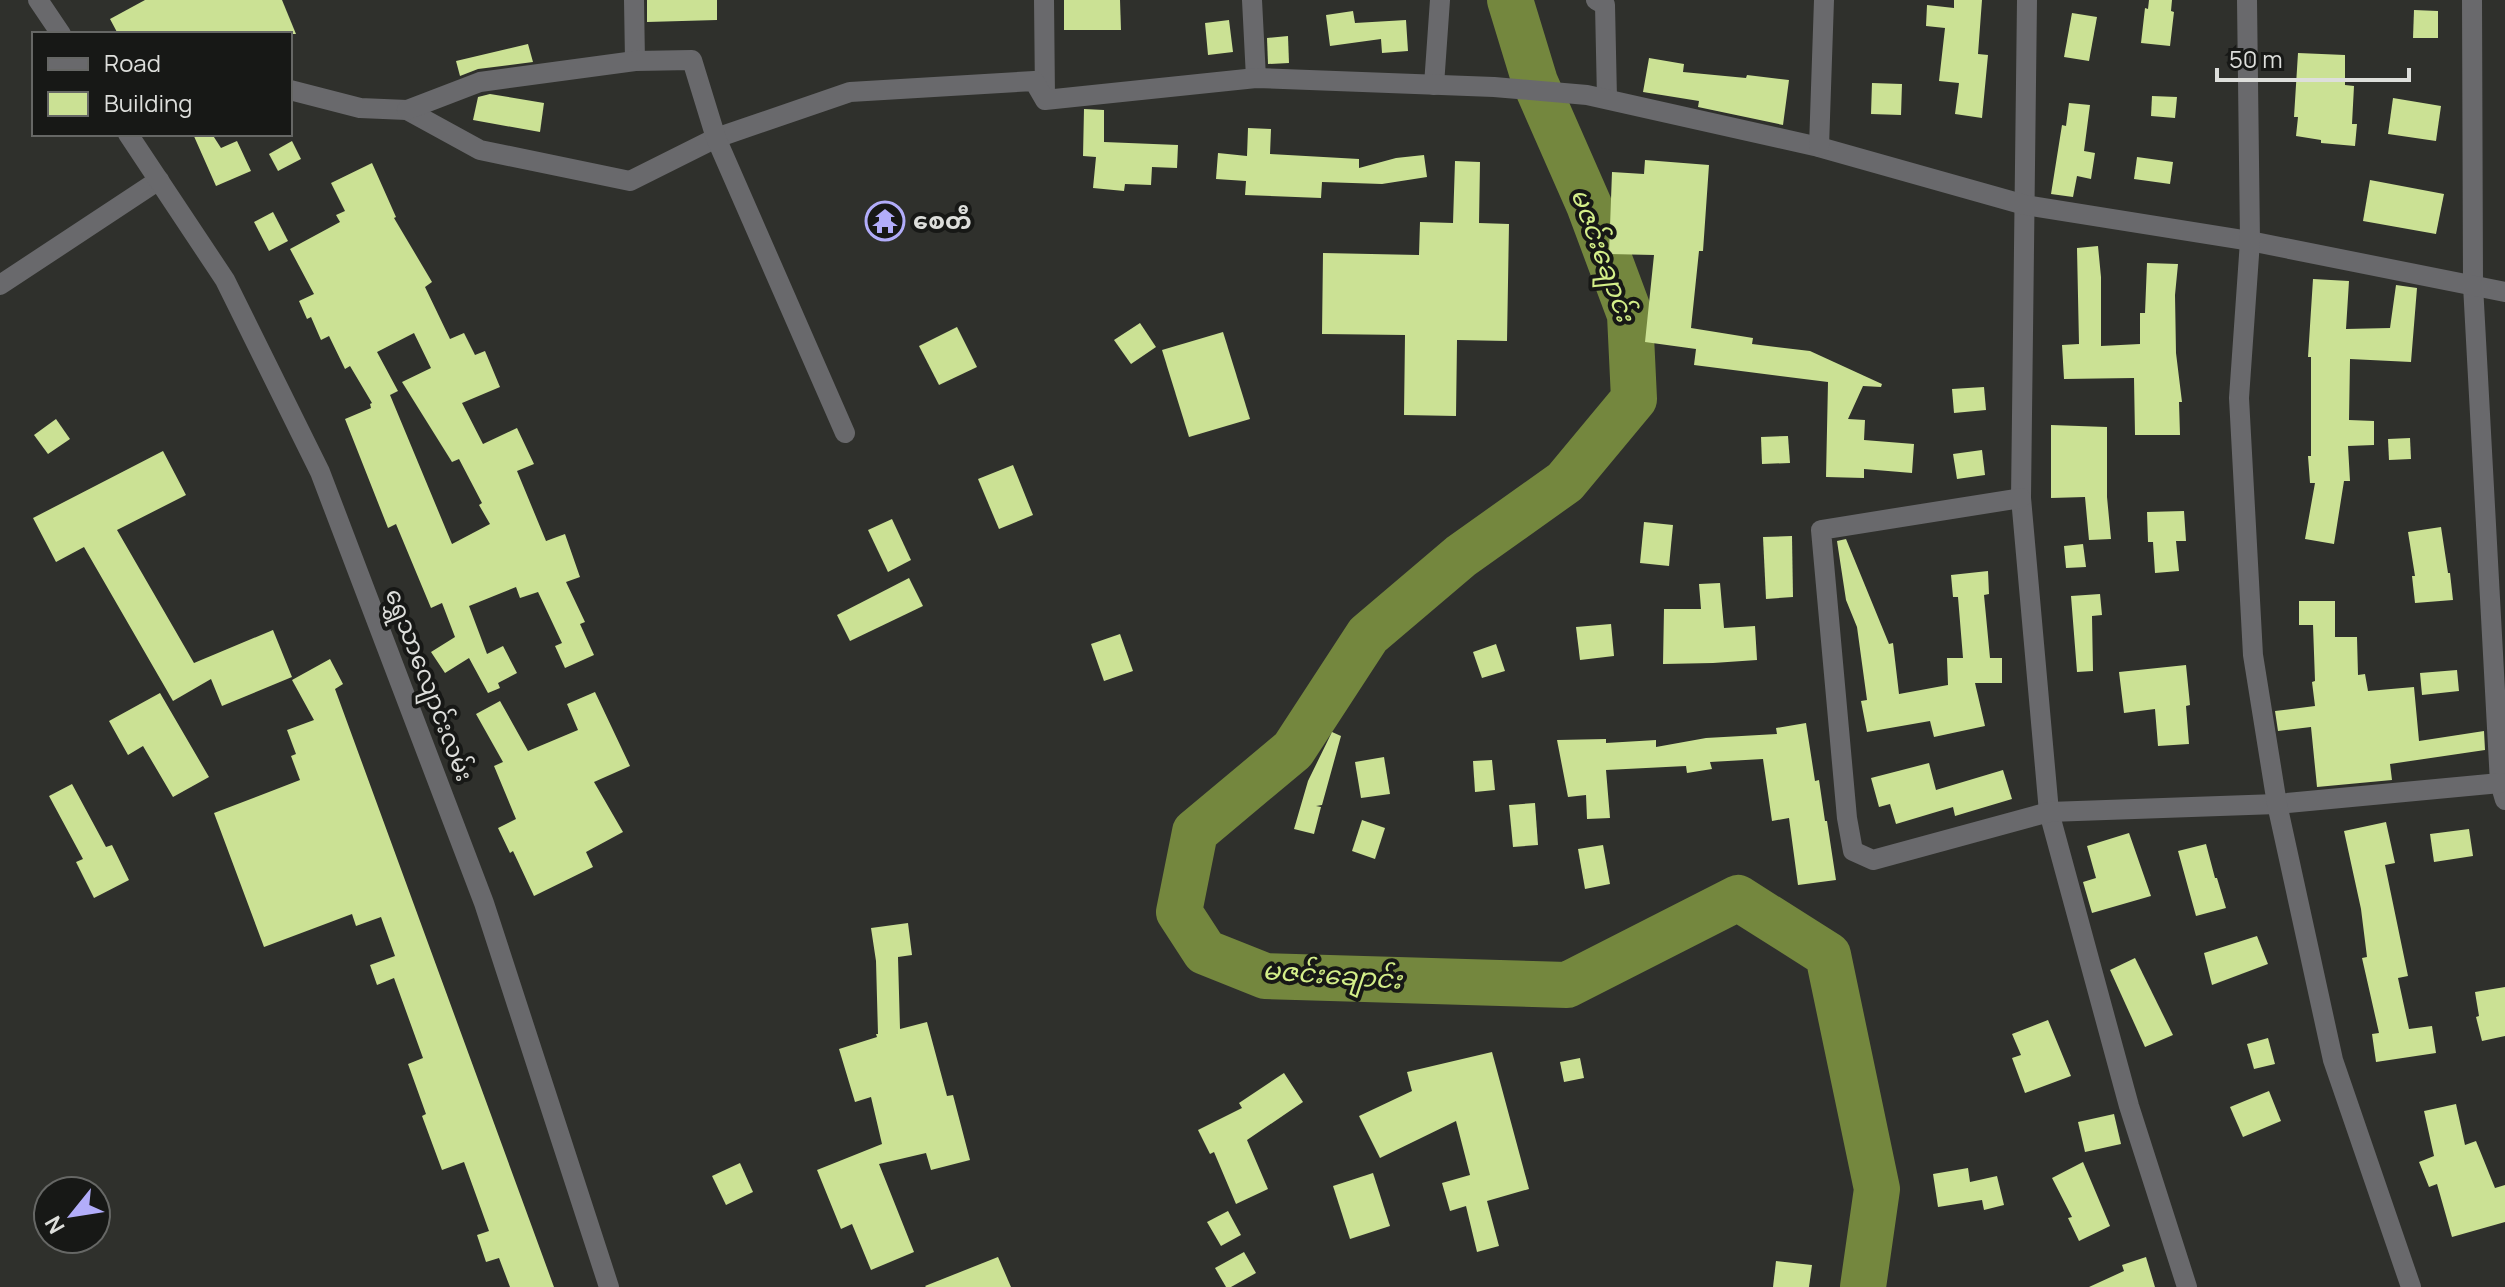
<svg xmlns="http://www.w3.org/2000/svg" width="2505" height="1287" font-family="Manrope,'Noto Sans Myanmar',sans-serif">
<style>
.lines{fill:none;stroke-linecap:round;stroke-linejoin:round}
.river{stroke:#74873e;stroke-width:46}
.building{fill:#cbe194;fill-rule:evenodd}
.minor{stroke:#69696c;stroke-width:20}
.tertiary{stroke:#69696c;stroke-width:20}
.labels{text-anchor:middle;stroke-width:8;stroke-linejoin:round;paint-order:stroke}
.poi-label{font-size:24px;font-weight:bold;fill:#dddedb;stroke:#171816;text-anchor:start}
.street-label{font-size:24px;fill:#dddedb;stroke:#171816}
.water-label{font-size:26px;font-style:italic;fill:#d4ef89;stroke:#171816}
</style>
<rect width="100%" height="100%" fill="#2f302c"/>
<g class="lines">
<polyline class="river" points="1510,0 1535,82 1589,205 1630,315 1634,399 1565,482 1461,556 1368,635 1293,750 1195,832 1179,912 1205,952 1265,976 1567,985 1738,898 1828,955 1877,1189 1863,1287"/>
</g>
<g class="building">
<polygon points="145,0 282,0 296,34 118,34 110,19"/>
<polygon points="647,0 717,0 717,20 647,22"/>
<polygon points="1064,0 1120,0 1121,30 1064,30"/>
<polygon points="1954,0 1982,0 1978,54 1988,55 1982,118 1955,114 1959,83 1939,81 1945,28 1926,26 1927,5 1954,8"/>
<polygon points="2149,0 2172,0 2171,11 2174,12 2170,46 2141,43 2145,8 2148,9"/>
<polygon points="2414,10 2438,11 2438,38 2413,38"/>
<polygon points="1353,11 1355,23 1406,20 1408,51 1382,53 1381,39 1330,46 1326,15"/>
<polygon points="2072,13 2097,17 2089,61 2064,57"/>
<polygon points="1229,20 1233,52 1208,55 1205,23"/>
<polygon points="1288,36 1289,63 1268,64 1267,38"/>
<polygon points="528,44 533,62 478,69 460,76 456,61"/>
<polygon points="2298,53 2345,55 2345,85 2354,86 2352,124 2357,124 2355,146 2321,143 2321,140 2296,136 2298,117 2294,117"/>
<polygon points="1649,58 1684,64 1683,72 1746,78 1747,75 1789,80 1783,125 1698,107 1699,101 1643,92"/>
<polygon points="1872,83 1902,84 1901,115 1871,114"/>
<polygon points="490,94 544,103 540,132 473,120 478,97"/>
<polygon points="2152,96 2177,97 2175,118 2151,116"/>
<polygon points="2393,98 2441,106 2436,141 2388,134"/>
<polygon points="2069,103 2090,105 2084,151 2095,153 2091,179 2077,176 2073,197 2051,194 2062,125 2066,126"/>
<polygon points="1084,109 1104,110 1104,142 1178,145 1177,168 1152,167 1151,185 1125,184 1124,191 1093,188 1096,157 1083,156"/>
<polygon points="1248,128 1271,129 1270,154 1359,159 1359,168 1396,158 1424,155 1427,177 1382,184 1322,182 1321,198 1245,195 1246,181 1216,179 1218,153 1247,156"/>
<polygon points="193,134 212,134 221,148 237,141 251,171 216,186"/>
<polygon points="292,141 301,159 278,171 269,154"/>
<polygon points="2137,157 2173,162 2170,184 2134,179"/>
<polygon points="1645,160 1709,165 1703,251 1699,251 1691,328 1753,338 1752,344 1810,351 1882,384 1881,387 1863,386 1848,419 1865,420 1864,440 1914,444 1912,473 1864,469 1864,478 1826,477 1828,382 1694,365 1696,349 1645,342 1654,255 1609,254 1612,172 1644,174"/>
<polygon points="1455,161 1480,162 1479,223 1509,224 1507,341 1457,340 1456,416 1404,415 1405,335 1322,334 1323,253 1419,255 1420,222 1453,223"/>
<path d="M372,163L396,217L394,218L432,282L425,287L450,339L464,333L475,355L485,351L500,387L462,403L483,444L517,428L534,464L517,471L546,541L565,534L580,577L566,582L585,622L580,624L594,655L565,668L555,646L562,643L538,592L520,598L516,587L469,606L487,654L503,646L517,673L498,683L500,688L488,693L469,658L445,673L431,652L455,637L442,603L431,608L396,524L388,528L345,419L371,408L370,404L372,403L350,366L345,369L329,336L321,340L311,317L307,319L299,301L314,294L290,249L340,222L336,215L345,211L331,183ZM414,333L431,368L402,382L452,462L459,459L482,503L479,505L490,524L452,544L390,395L398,391L377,352Z"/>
<polygon points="2370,180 2444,194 2436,234 2363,221"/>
<polygon points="273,212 288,241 269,251 254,222"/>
<polygon points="2098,246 2101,277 2101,346 2140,344 2140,313 2145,313 2147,263 2178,264 2175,295 2176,353 2182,402 2179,402 2180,435 2135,435 2134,378 2064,379 2062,345 2079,344 2077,248"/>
<polygon points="2313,279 2349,281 2346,329 2390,328 2396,285 2417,288 2411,362 2350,359 2349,420 2374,421 2374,445 2348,446 2350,481 2344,481 2334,544 2305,539 2315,483 2310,483 2308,456 2311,456 2311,357 2308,357"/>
<polygon points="1140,323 1156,347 1131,364 1114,340"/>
<polygon points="957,327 977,367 939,385 919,346"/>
<polygon points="1223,332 1250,419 1189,437 1162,350"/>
<polygon points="1984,387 1986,410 1954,413 1952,389"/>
<polygon points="56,419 70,439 48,454 34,435"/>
<polygon points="2051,425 2107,427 2107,497 2111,539 2089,540 2085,497 2051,498"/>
<polygon points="1788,436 1790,463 1762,464 1761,437"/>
<polygon points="2410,438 2411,459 2389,460 2388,439"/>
<polygon points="1982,450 1985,475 1957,479 1953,454"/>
<polygon points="163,451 186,495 117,530 194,663 273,630 292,677 222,706 211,679 173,701 84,547 56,562 33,518"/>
<polygon points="1013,465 1033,515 999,529 978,479"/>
<polygon points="2184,511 2186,541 2176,541 2179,571 2155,573 2153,542 2148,542 2147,512"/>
<polygon points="892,519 911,560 888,572 868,530"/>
<polygon points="1644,522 1673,525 1669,566 1640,563"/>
<polygon points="2441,527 2448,573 2450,573 2453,600 2415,603 2412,576 2415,576 2408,532"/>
<polygon points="1792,536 1793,597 1766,599 1763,537"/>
<polygon points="1846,539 1889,644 1893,643 1899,694 1948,685 1947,658 1963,658 1958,597 1953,597 1951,575 1988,571 1989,594 1984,595 1990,658 2002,658 2002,683 1975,683 1985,726 1934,737 1930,721 1867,732 1861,701 1867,700 1857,627 1846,600 1837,541"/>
<polygon points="2083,544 2086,567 2066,568 2064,546"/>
<polygon points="909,578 923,606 850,641 837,615"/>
<polygon points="1720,583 1724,628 1755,626 1757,660 1713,663 1663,664 1664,609 1701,609 1699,584"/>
<polygon points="2100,594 2102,615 2092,616 2093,671 2077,672 2071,596"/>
<polygon points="2299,601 2335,601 2335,637 2357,637 2358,675 2365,674 2368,691 2414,687 2419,741 2484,731 2485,750 2390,764 2392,780 2317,787 2311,727 2278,731 2275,711 2315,706 2312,682 2315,681 2313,625 2299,625"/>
<polygon points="1611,624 1614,656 1580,660 1576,627"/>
<polygon points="1120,634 1133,671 1104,681 1091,644"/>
<polygon points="1496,644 1505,671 1482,678 1473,652"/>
<polygon points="330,659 343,684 335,689 554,1287 510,1287 499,1258 486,1262 477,1235 489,1231 464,1162 442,1170 422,1116 426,1114 408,1064 423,1058 394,978 377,985 370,965 395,956 381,917 356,926 352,914 264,947 214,813 300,780 291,756 296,754 287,730 314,720 292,680"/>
<polygon points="2186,665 2190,705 2186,706 2189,744 2158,746 2155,709 2124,713 2119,672"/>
<polygon points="2457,670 2459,691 2422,695 2420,673"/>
<polygon points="595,692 630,766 594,782 623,832 586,852 593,867 534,896 513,851 510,853 498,828 516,819 494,766 503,762 476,714 500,701 528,751 578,730 567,704"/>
<polygon points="160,693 209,777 173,797 143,746 128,755 109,721"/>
<polygon points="1806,723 1815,781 1819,780 1825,821 1827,821 1836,880 1798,885 1789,818 1772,821 1763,759 1710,762 1712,769 1687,773 1686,766 1606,770 1610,818 1587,819 1586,795 1568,797 1557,740 1606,739 1606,743 1656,740 1656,747 1706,738 1777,734 1776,728"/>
<polygon points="1332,732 1341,736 1322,805 1316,806 1321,807 1314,834 1294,829 1308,781"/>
<polygon points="1384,757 1390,794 1361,798 1355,762"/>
<polygon points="1492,760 1495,790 1475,792 1473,761"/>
<polygon points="1929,763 1936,790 2003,770 2012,799 1955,816 1953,807 1896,824 1890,804 1879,807 1871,778"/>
<polygon points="72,784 106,847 112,845 129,880 94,898 76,862 83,859 49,796"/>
<polygon points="1535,803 1538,845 1513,847 1509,805"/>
<polygon points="1362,820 1385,828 1375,859 1352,851"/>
<polygon points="2386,822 2395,863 2385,865 2408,976 2398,978 2409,1029 2432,1026 2436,1053 2376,1062 2372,1034 2379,1033 2362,958 2367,957 2361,909 2344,831"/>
<polygon points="2469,829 2473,856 2434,862 2430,834"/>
<polygon points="2129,833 2151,896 2092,913 2083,882 2096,878 2087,846"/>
<polygon points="2206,844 2215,878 2217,878 2226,908 2196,916 2178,851"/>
<polygon points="1603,845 1610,884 1585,889 1578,849"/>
<polygon points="908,923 912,955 898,957 900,1029 927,1022 947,1096 953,1095 970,1160 931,1170 926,1153 879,1164 914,1252 871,1270 852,1224 841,1229 817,1170 882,1144 871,1097 855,1102 839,1049 877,1037 876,1034 878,1034 876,961 871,928"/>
<polygon points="2257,936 2268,964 2212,985 2204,953"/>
<polygon points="2135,958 2173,1035 2145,1047 2110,970"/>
<polygon points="2505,987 2505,1036 2482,1041 2476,1017 2479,1016 2475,992"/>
<polygon points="2048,1020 2071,1076 2025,1093 2012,1058 2021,1055 2012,1034"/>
<polygon points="2268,1038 2275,1064 2254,1069 2247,1044"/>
<polygon points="1492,1052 1529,1189 1487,1201 1499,1246 1477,1252 1466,1206 1450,1211 1442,1183 1470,1175 1456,1121 1380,1158 1359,1116 1412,1091 1407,1072"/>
<polygon points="1580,1058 1584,1078 1564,1082 1560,1062"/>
<polygon points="1284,1073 1303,1102 1247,1140 1268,1189 1236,1204 1214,1152 1210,1154 1198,1130 1242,1108 1239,1103"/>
<polygon points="2269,1091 2281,1121 2243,1137 2230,1107"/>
<polygon points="2456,1104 2465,1145 2476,1141 2495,1188 2505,1185 2505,1222 2452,1237 2437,1184 2429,1187 2419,1162 2434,1156 2424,1111"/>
<polygon points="2114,1114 2121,1144 2085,1152 2078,1122"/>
<polygon points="2083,1162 2110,1226 2079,1241 2068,1218 2072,1217 2052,1178"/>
<polygon points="740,1163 753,1192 726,1205 712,1176"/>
<polygon points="1968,1168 1970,1182 1997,1176 2004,1205 1984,1210 1982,1200 1938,1207 1933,1174"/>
<polygon points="1373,1173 1390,1226 1350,1239 1333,1186"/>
<polygon points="1228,1211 1241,1235 1221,1246 1207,1222"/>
<polygon points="1244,1252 1256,1273 1231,1287 1226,1287 1215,1268"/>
<polygon points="998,1257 1011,1287 926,1287 925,1286"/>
<polygon points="2146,1257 2155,1287 2089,1287 2124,1271 2122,1265"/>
<polygon points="1776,1261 1812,1265 1809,1287 1773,1287"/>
</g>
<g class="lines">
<g class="minor">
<polyline points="634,0 635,61"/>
<polyline points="1044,0 1045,96"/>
<polyline points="1252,0 1256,78"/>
<polyline points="1596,0 1605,5 1607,99"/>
<polyline points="2027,0 2021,498 2049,812 2129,1106 2187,1287"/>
<polyline points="2472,0 2473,285 2500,783 2505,800"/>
<polyline points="1434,85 1440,0"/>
<polyline points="290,90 360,108 407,110 480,150 630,181 716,138 850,92 1034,81 1045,100 1256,78 1494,87 1587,95 1819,147 2025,205 2250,241 2505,292"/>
<polyline points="407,110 480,82 635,61 692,60 716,138 845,433"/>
<polyline points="1819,147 1824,0"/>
<polyline points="0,285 159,180"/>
<polyline points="2021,498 1821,530 1847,818 1853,851 1873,860 2049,812 2277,804 2500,783"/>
</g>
<g class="tertiary">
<polyline points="38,0 61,34"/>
<polyline points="2247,0 2250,241 2239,398 2253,655 2277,804 2333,1060 2411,1287"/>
<polyline points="128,134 225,280 320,472 484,903 609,1287"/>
</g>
</g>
<defs>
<symbol id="temple-ring" viewBox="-11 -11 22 22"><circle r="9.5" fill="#171816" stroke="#b2adfa" stroke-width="1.5"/><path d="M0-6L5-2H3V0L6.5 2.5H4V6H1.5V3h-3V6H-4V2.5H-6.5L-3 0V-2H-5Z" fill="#b2adfa"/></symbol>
</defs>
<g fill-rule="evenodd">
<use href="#temple-ring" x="863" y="199" width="44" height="44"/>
</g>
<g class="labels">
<g class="poi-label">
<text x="913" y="229">စေတီ</text>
</g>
<g class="street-label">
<text transform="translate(429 685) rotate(69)" y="8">ရွှေသာလျောင်းလမ်း</text>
</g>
<g class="water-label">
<text transform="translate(1603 255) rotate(70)" y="9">မဇင်းချောင်း</text>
<text transform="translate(1332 975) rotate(4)" y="9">မဇင်းချောင်း</text>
</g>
</g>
<rect x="32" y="32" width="260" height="104" fill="#171816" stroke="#666765" stroke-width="2"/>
<rect x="48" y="58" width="40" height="12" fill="#69696c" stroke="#666765" stroke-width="2"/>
<text x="104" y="72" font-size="24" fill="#dddedb">Road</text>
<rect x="48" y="92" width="40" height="24" fill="#cbe194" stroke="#666765" stroke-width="2"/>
<text x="104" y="112" font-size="24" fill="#dddedb">Building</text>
<g transform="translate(72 1215) rotate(240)"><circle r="38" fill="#171816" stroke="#666765" stroke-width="2"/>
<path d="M0-6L14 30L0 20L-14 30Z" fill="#b2adfa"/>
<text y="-12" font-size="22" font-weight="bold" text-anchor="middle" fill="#dddedb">N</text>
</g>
<path d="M2217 68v12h192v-12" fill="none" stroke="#dddedb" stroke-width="4"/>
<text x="2229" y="68" font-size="24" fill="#dddedb" stroke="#171816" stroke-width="6" paint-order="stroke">50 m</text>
</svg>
